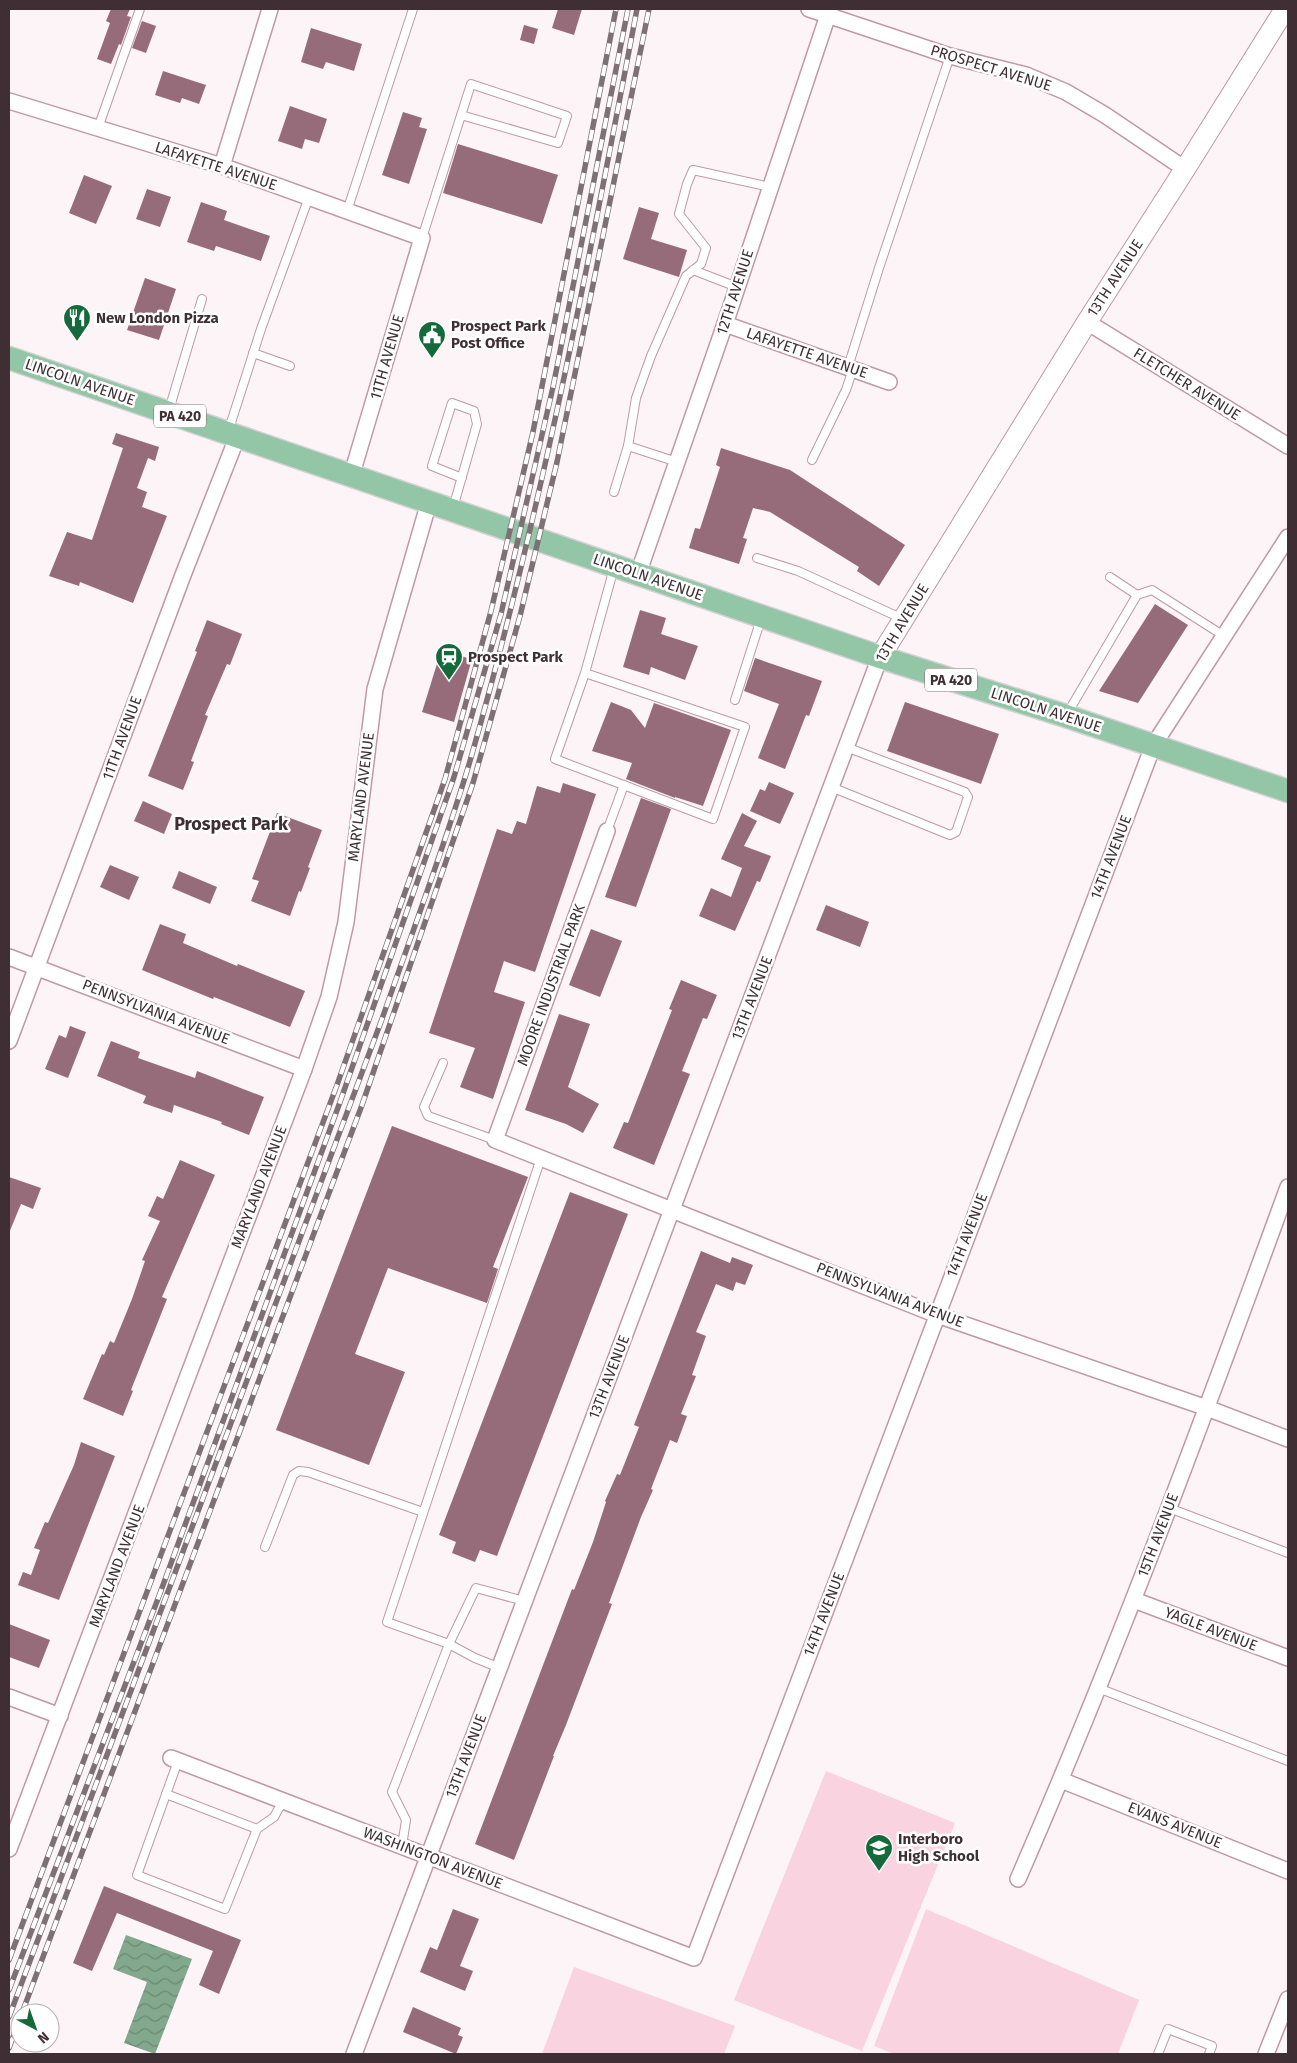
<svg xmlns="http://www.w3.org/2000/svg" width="1297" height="2063" font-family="'Fira Sans',sans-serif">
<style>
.park{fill:#f9d3df}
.water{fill:url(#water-waves)}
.building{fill:#966c7a}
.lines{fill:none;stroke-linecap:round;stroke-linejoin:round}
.lane-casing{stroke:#bf99a5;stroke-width:10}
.street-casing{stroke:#bf99a5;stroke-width:18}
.secondary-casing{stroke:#bf99a5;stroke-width:22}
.primary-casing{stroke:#d5d1d2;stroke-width:25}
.lane{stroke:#fff;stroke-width:8}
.street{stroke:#fff;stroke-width:15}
.secondary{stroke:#fff;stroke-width:20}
.primary{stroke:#92c6a6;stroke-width:22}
.rail-casing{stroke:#7e7175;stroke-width:5.5}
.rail{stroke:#fff;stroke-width:4;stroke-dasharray:11;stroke-linecap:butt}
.labels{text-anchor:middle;stroke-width:5;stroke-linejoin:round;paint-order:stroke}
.shield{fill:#fff;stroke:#796d71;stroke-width:1}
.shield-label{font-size:14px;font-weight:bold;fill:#3f2f34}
.street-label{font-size:15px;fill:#3f2f34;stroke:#fff}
.poi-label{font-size:15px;font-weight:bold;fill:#3f2f34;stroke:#fff;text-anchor:start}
.quarter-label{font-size:18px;font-weight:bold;fill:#3f2f34;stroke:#fff}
</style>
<defs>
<pattern id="water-waves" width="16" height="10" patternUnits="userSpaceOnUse" patternTransform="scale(1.25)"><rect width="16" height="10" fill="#82a88d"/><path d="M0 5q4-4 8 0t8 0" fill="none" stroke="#6c8974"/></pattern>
</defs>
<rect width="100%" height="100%" fill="#fcf4f6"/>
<g class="park">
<polygon points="826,1771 955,1823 862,2051 734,2000"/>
<polygon points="926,1909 1139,2000 1118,2054 894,2054 874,2046"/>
<polygon points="574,1967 735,2026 724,2054 542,2054"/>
</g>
<polygon class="water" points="126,1935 192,1959 155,2054 124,2043 147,1982 113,1969"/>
<g class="building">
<polygon points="111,9 130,9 127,16 131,17 121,45 119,44 111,64 97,59 110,23 106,21"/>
<polygon points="558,9 582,9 574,35 552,28"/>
<polygon points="142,21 156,26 146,53 132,48"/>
<polygon points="524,25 538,29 534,44 520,40"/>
<polygon points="311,28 362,44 354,71 326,62 323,69 301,62"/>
<polygon points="163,71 206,85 199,104 182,98 180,103 155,95"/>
<polygon points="290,106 327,119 319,143 305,139 302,149 278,141"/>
<polygon points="403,112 422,118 419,127 427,129 409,184 382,175"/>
<polygon points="458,144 558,175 542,224 443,193"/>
<polygon points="84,175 112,186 96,224 69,213"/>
<polygon points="147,189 171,197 160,227 136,219"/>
<polygon points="201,202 227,211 224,220 270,236 261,261 216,246 214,251 187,242"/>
<polygon points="639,207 659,213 651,239 687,250 679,277 623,259"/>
<polygon points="145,278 176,289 159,340 127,330"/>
<polygon points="116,433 159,447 155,461 148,458 137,488 147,492 142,507 167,516 133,603 80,582 79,586 49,576 67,532 92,540 123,448 112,444"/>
<polygon points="721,448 790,470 905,545 879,586 857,571 859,567 770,512 753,508 743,538 747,539 739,564 689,548 695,528 700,529 720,467 716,465"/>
<polygon points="1155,604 1188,625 1138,703 1099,691"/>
<polygon points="640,610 666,618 661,634 698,646 685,680 651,667 649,675 623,667"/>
<polygon points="207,620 242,634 230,665 227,664 205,715 208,716 191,761 194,762 183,790 148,776 197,652 195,651"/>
<polygon points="441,651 472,659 454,722 422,712"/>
<polygon points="755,658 822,681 809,716 806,715 785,769 758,758 779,704 744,691"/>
<polygon points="611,702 631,710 645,728 654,703 731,730 703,806 675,797 675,798 626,779 632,763 592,751"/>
<polygon points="905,702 999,734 981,784 887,751"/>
<polygon points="769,782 794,793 780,824 750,811 760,789 765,791"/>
<polygon points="563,783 596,794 535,972 504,961 494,992 525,1002 493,1099 460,1087 475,1048 429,1033 497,829 512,834 517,821 526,824 537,786 560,793"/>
<polygon points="641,798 671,809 636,907 605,897"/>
<polygon points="143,801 172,814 164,834 134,821"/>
<polygon points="277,813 322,830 308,867 310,868 301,892 299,891 290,916 251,901 259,881 252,879"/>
<polygon points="742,813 757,821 744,846 771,856 760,882 757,881 735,931 699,916 711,888 731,897 742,868 721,859"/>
<polygon points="110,865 139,877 129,900 100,887"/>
<polygon points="179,871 217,887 210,904 172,888"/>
<polygon points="826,905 869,922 860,947 816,930"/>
<polygon points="160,924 186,934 183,943 237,966 238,964 305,991 290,1027 214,997 213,999 142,970"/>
<polygon points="591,929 622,941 600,997 569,985"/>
<polygon points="681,980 717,995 707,1019 703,1018 682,1071 690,1074 654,1165 613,1148 624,1122 628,1123 672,1010 669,1009"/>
<polygon points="559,1014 590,1024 568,1087 599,1104 583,1133 566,1124 525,1110"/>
<polygon points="70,1026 86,1032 68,1078 45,1069 59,1035 66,1038"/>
<polygon points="111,1041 140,1052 138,1058 195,1078 197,1071 264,1097 249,1135 221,1124 222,1122 174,1105 172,1113 143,1103 146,1096 97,1076"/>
<polygon points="392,1126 528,1177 493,1267 498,1269 487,1303 388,1268 355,1354 405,1372 369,1465 276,1430"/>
<polygon points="180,1160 215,1175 162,1297 167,1299 131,1390 133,1391 123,1416 83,1399 102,1354 104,1355 110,1341 114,1343 132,1299 145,1261 142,1260 160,1221 148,1216 157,1196 163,1199"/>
<polygon points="9,1177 41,1188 33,1209 21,1204 9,1233"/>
<polygon points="570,1192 628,1214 497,1556 480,1550 475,1562 452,1553 456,1542 439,1535"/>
<polygon points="701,1251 730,1263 732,1257 753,1265 745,1285 736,1282 733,1291 716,1284 696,1332 706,1336 692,1375 696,1376 681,1414 687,1416 677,1443 670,1440 651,1489 653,1490 641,1517 609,1603 612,1604 566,1725 553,1756 554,1756 514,1860 475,1844 572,1589 574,1590 593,1542 606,1502 605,1501 617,1474 620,1475 639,1427 634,1425"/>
<polygon points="81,1442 115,1456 59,1600 18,1585 23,1572 31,1575 40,1550 34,1548 45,1522 48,1523 74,1465"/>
<polygon points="9,1624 50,1640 39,1668 9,1657"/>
<polygon points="104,1886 241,1940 219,1994 199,1985 213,1951 117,1913 92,1971 73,1963"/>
<polygon points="453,1909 479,1919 460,1966 473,1971 465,1991 420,1972 430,1947 437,1950"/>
<polygon points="413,2007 461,2028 458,2035 463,2037 456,2054 403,2032"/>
</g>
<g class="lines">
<defs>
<g id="lane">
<polyline points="98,128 140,9"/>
<polyline points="347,211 413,9"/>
<polyline points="422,238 471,84 567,116 558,143 461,115"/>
<polyline points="693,270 737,287"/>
<polyline points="253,353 290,366"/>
<polyline points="848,367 879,268 950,56"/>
<polyline points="169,410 202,299"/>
<polyline points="228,432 261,329 309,197"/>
<polyline points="628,446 636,398 651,356 686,276 701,264 706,248 679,214 687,184 693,170 770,187"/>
<polyline points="812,460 846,390 853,369"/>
<polyline points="614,492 628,446 677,462"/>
<polyline points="453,508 477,424 474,411 452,403 432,466 462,478"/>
<polyline points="757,558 798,571 903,619"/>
<polyline points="1110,577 1137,595"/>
<polyline points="585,673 555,759 713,819 745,727 585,673 614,568"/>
<polyline points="735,700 761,619"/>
<polyline points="1067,714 1137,595 1152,590 1224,636"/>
<polyline points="831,787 950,835 956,832 968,797 965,792 846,747"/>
<polyline points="607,831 624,785"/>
<polyline points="443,1063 424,1107 428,1116 495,1140"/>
<polyline points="1169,1508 1288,1553"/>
<polyline points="265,1547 293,1475 299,1471 308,1472 423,1512"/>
<polyline points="500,1668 475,1658 449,1644 387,1622 541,1158"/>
<polyline points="1098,1688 1288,1761"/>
<polyline points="178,1761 137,1875 225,1909 257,1829 274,1817 283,1801"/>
<polyline points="166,1794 257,1829"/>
<polyline points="402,1846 406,1820 392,1792 449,1644 476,1588 524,1601"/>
<polyline points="1158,2054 1168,2029 1212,2046 1209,2054"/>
</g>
<g id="street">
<polyline points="809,9 950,56 1026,75 1066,92 1105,115 1185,169"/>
<polyline points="9,101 222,166 422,238 351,477"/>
<polyline points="222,166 270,9"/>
<polyline points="1087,322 1288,446"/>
<polyline points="725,324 889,382"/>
<polyline points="638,574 725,324 830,9"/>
<polyline points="607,831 495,1140 937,1315 1207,1408 1288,1439"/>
<polyline points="9,957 304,1069"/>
<polyline points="9,1041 183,575 238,435"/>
<polyline points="1134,1600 1288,1658"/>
<polyline points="9,1697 60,1716"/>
<polyline points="171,1758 694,1958 1153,746 1288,537"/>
<polyline points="1061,1780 1288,1871"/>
<polyline points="9,1849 304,1069 329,997 346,922 375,689 429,502"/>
<path d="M1018,1879C1117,1652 1203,1420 1288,1187"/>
<polyline points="354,2054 880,657"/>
<polyline points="1266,2054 1288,1999"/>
</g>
<polyline id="secondary" points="880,657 1087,322 1185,169 1285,9"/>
<polyline id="primary" points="9,358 880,657 1066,716 1288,791"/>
</defs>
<use href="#lane" class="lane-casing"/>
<use href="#street" class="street-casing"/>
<use href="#secondary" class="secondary-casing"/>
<use href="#primary" class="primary-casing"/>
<use href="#lane" class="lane"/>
<use href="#street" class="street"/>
<use href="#secondary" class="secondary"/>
<use href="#primary" class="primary"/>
<defs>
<g id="rail">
<polyline points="9,1960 337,1085 445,779 491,611 533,432 616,9"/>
<polyline points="9,1990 159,1596 340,1102 454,777 501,614 553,387 628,9"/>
<polyline points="22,2013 362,1105 473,783 520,616 557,462 649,9"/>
<path d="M9,2017L382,1019C412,933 444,848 470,761C541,513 589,261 637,9"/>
<polyline points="9,2048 20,2018"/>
</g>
</defs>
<use href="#rail" class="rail-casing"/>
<use href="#rail" class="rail"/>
</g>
<defs>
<symbol id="restaurant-pin" viewBox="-11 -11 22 30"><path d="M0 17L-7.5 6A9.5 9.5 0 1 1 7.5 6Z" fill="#156a3b" stroke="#fff"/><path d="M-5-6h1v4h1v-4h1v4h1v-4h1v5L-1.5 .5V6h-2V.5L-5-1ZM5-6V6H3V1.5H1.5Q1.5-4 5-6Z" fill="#fff"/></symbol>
<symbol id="civic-pin" viewBox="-11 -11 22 30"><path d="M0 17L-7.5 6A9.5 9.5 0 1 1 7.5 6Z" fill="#156a3b" stroke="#fff"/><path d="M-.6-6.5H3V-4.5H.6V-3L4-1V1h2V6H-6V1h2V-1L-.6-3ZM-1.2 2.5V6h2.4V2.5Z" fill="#fff"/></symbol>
<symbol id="station-pin" viewBox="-11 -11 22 30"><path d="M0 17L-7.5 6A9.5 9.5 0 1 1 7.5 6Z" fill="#156a3b" stroke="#fff"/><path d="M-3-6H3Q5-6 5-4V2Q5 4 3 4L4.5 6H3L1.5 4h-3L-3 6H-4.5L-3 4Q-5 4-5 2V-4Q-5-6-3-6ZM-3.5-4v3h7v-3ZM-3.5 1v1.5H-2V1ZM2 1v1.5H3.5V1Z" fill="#fff"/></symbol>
<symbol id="school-pin" viewBox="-11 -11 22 30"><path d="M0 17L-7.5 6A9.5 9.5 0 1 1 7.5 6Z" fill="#156a3b" stroke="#fff"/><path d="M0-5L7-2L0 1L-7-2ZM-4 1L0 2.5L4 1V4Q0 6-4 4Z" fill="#fff"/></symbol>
</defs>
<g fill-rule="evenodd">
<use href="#restaurant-pin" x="61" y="302" width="32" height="43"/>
<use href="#civic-pin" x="416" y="319" width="32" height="43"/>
<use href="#station-pin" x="433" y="641" width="32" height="43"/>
<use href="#school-pin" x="863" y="1832" width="32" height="43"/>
</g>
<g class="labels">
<g class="shield">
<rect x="154" y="404.5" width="52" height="23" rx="4"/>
<rect x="925" y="668.5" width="52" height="23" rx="4"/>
</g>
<g class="shield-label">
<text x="180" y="421">PA 420</text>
<text x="951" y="685">PA 420</text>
</g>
<g class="street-label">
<text transform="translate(991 68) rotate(17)" y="5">PROSPECT AVENUE</text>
<text transform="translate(216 166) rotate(18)" y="5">LAFAYETTE AVENUE</text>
<text transform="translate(1115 278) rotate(-57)" y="5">13TH AVENUE</text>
<text transform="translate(735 292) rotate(-72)" y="5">12TH AVENUE</text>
<text transform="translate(807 353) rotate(19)" y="5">LAFAYETTE AVENUE</text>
<text transform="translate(387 357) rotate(-74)" y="5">11TH AVENUE</text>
<text transform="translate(80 382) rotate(19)" y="5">LINCOLN AVENUE</text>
<text transform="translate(1187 384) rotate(32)" y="5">FLETCHER AVENUE</text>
<text transform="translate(648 577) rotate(19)" y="5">LINCOLN AVENUE</text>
<text transform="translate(902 623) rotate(-59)" y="5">13TH AVENUE</text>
<text transform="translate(1046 710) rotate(18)" y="5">LINCOLN AVENUE</text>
<text transform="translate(122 738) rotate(-70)" y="5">11TH AVENUE</text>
<text transform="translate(361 797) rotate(-83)" y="5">MARYLAND AVENUE</text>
<text transform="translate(1111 857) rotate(-69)" y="5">14TH AVENUE</text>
<text transform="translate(551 985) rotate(-70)" y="5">MOORE INDUSTRIAL PARK</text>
<text transform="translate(752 998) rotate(-69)" y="5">13TH AVENUE</text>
<text transform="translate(156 1012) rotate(21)" y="5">PENNSYLVANIA AVENUE</text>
<text transform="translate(259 1187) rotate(-69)" y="5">MARYLAND AVENUE</text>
<text transform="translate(967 1235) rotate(-69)" y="5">14TH AVENUE</text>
<text transform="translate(890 1295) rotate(21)" y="5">PENNSYLVANIA AVENUE</text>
<text transform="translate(609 1377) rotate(-69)" y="5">13TH AVENUE</text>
<text transform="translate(1158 1535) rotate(-69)" y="5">15TH AVENUE</text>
<text transform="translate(117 1566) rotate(-69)" y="5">MARYLAND AVENUE</text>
<text transform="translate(824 1614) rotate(-69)" y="5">14TH AVENUE</text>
<text transform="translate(1211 1629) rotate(21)" y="5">YAGLE AVENUE</text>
<text transform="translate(466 1756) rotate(-69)" y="5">13TH AVENUE</text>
<text transform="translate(1175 1825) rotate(22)" y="5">EVANS AVENUE</text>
<text transform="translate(433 1858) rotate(21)" y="5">WASHINGTON AVENUE</text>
</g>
<g class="poi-label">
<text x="96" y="323">New London Pizza</text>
<text x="451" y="331">Prospect Park<tspan x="451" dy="17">Post Office</tspan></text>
<text x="468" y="662">Prospect Park</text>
<text x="898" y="1844">Interboro<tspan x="898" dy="17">High School</tspan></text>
</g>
<g class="quarter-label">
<text x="231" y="830">Prospect Park</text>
</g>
</g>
<rect width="1297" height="2063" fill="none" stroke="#3f2f34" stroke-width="20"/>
<g transform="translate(35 2028) rotate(139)"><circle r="24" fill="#ffffff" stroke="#b2acae"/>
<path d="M0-4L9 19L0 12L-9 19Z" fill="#156a3b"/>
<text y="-8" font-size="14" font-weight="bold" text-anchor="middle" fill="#3f2f34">N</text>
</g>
</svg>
